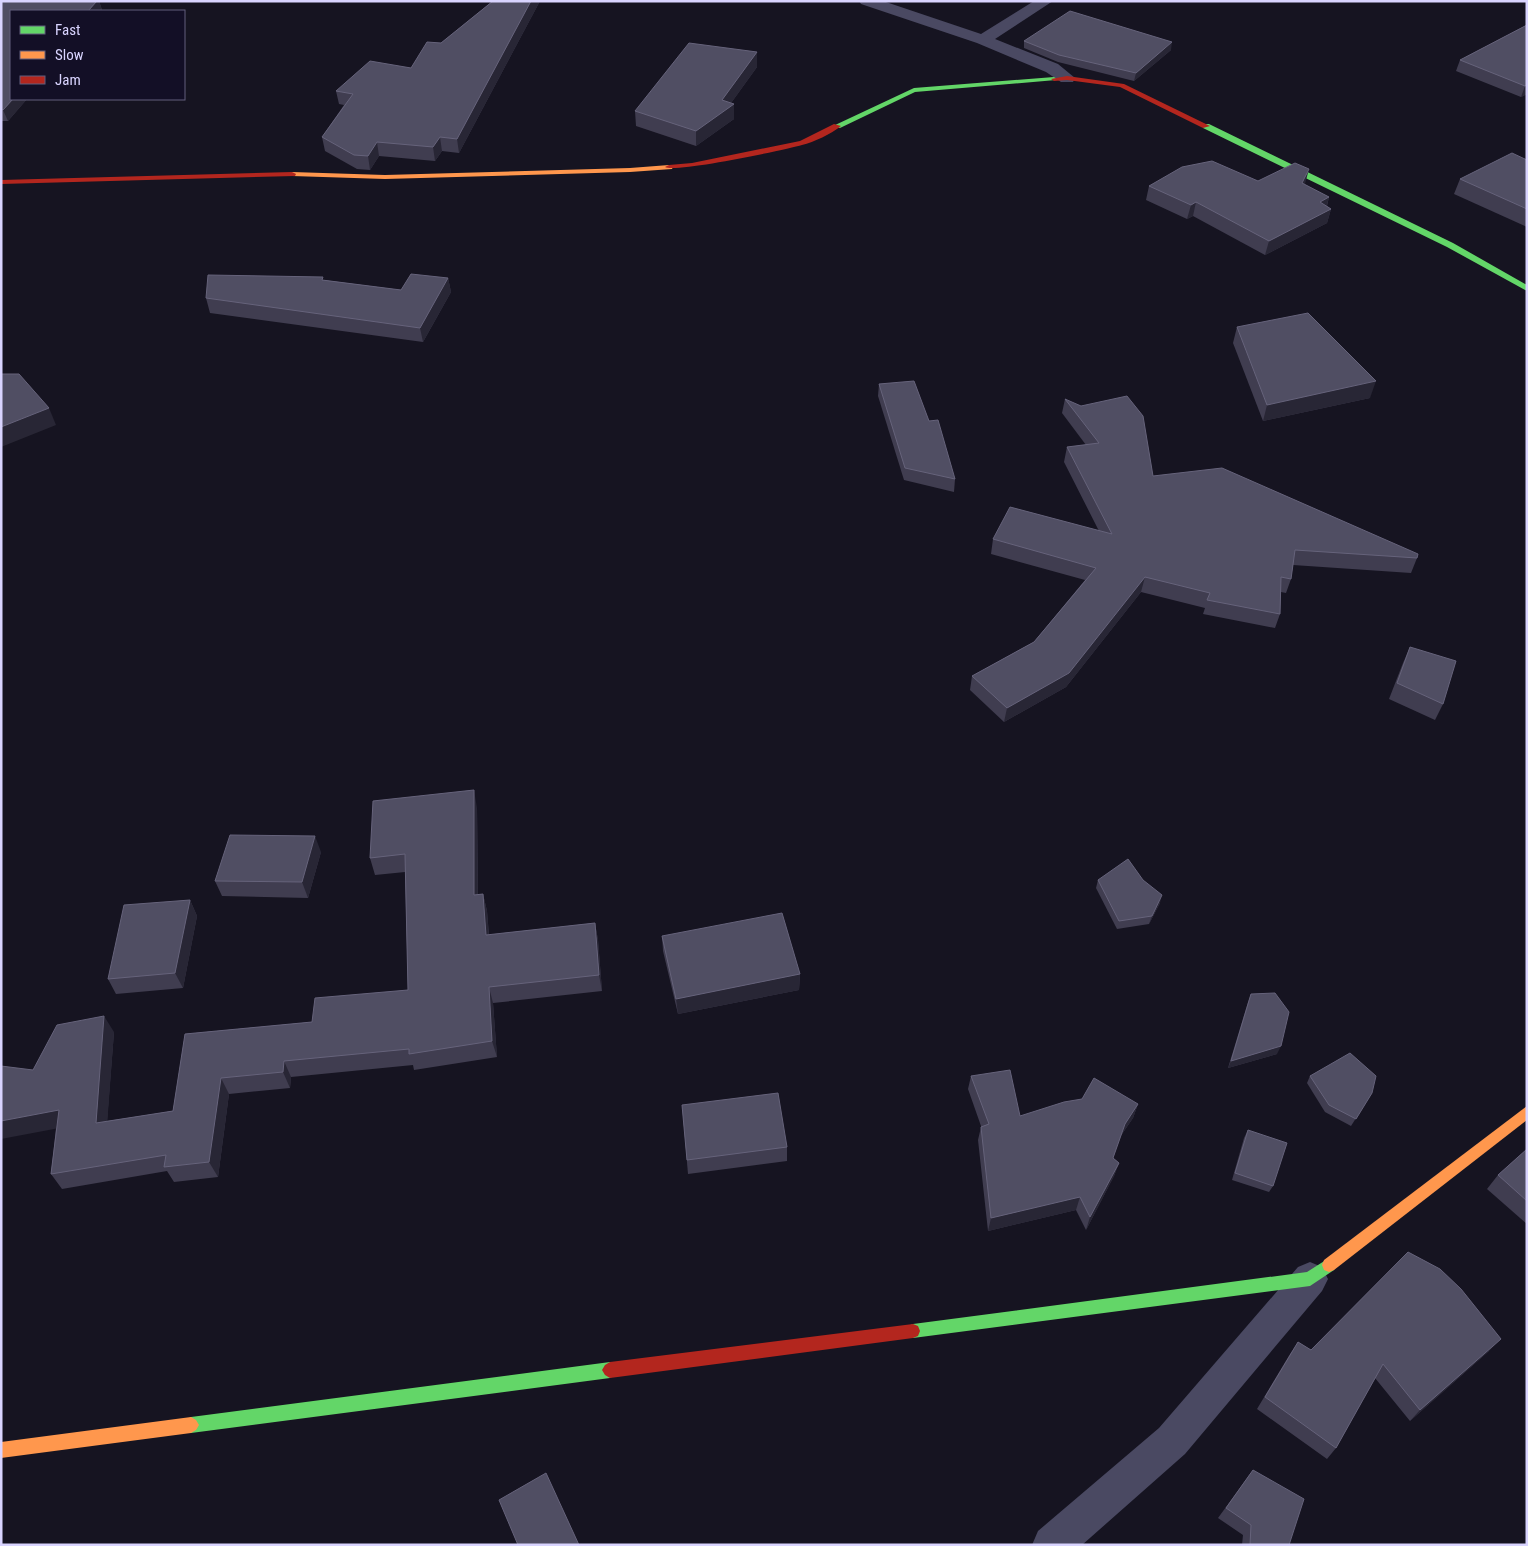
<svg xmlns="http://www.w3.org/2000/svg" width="1528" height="1546" font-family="'Roboto Condensed',sans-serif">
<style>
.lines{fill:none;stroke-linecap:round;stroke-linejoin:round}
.street{fill:#4a4962;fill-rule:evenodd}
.fast{fill:#63d668;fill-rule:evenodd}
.slow{fill:#ff974d;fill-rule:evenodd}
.jam{fill:#b3261e;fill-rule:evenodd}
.wall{fill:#403d50}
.shaded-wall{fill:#282635}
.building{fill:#504e63;stroke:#66637b}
</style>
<rect width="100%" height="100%" fill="#161421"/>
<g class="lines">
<g class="street">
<polygon points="859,1 883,1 981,34 1034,1 1053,1 995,39 1058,64 1075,78 1073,82 1061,82 1046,72 977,43 861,4"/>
<polygon points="1310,1262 1322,1267 1328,1279 1322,1291 1185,1454 1082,1545 1032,1545 1038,1531 1159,1428 1298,1267"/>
</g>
<g class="fast">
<polygon points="1054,77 1057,79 1056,80 915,92 840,128 833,126 914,88"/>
<polygon points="1203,124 1209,124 1453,243 1527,285 1527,291 1447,247 1203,128"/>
<polygon points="1329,1258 1334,1260 1336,1265 1334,1270 1310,1286 913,1338 908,1336 906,1331 908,1326 913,1324 1307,1272"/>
<polygon points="610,1362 615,1365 618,1370 615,1375 610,1378 191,1433 186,1430 183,1425 186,1420 191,1417"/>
</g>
<g class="slow">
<polygon points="669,165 673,167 672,169 630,172 385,179 292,176 288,174 292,172 385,175 630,168"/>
<polygon points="1527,1106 1527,1120 1334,1270 1329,1272 1324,1270 1322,1265 1324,1260"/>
<polygon points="191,1417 196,1420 199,1425 196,1430 191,1433 1,1458 1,1442"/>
</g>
<g class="jam">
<polygon points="1067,76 1124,84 1210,126 1203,128 1120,87 1067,80 1054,81 1051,79"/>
<path d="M834,124L841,126C831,134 814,142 802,145C785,150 675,173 665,167L669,165L692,163L800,141Z"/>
<polygon points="292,172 296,174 295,176 1,184 1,180"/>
<polygon points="913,1324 918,1326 920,1331 918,1336 913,1338 610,1378 605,1375 602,1370 605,1365 610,1362"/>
</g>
</g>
<g class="wall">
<polygon points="1,1 99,1 102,10 101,11 11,11 11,99 27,99 8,121 2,121 1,122"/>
<polygon points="493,1 540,1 459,153 442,151 435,161 379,156 370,170 357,169 325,151 322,137 344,105 339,104 336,91 411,68 441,43"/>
<polygon points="1527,25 1527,94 1521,97 1456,71 1460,60"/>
<polygon points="1024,41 1171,50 1134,81 1058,62 1024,48"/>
<polygon points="757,52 757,67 731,103 734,119 696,146 636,126 635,111"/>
<polygon points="1527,160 1527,227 1454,194 1460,179"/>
<polygon points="1258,181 1305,185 1329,197 1327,206 1331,209 1327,223 1265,255 1193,216 1187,219 1146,200 1149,186"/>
<polygon points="448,278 451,292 423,342 210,313 206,298 324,280 401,290"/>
<polygon points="1237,327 1370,398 1263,421 1233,343"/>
<polygon points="879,384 929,421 955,479 954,492 904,480 878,396"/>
<polygon points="1065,399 1153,476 1417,558 1411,573 1293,565 1291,579 1286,593 1281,592 1280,614 1275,628 1203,614 1205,608 1141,592 1066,687 1004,722 970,690 972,676 1034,642 1085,580 991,554 993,539 1099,531 1064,462 1067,447 1086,445 1062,413"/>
<polygon points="1410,647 1443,704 1435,720 1389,699 1403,663"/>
<polygon points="477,808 478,894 483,894 487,911 489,935 595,923 598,940 602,991 493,1003 497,1057 414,1070 413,1065 291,1077 290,1088 229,1094 218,1177 174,1182 167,1171 62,1189 51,1174 56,1128 33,1070 114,1032 107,1121 173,1111 185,1034 312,1022 408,990 405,872 375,875 370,858"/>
<polygon points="321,852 308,898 222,896 215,881"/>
<polygon points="1098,880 1143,880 1160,903 1149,924 1117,929 1096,888"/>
<polygon points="190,900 197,916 183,988 116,994 108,979"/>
<polygon points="662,936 800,974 799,990 678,1014 663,951"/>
<polygon points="1251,994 1277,1054 1228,1068 1248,1002"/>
<polygon points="971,1076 1020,1116 1138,1104 1133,1118 1120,1137 1113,1158 1119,1163 1114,1176 1086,1230 1076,1210 988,1231 978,1140 981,1127 981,1126 968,1089"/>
<polygon points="1310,1076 1372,1093 1351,1126 1325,1112 1307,1083"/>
<polygon points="682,1105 787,1147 787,1161 688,1174"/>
<polygon points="1248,1130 1273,1186 1269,1192 1232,1180 1244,1138"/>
<polygon points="1527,1149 1527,1224 1487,1189 1498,1175"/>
<polygon points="1298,1342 1311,1350 1489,1351 1410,1421 1375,1378 1336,1448 1327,1459 1257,1409 1290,1354"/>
<polygon points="1253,1470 1289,1545 1242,1545 1243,1535 1218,1518"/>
</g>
<g class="shaded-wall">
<polygon points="97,1 99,1 102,10 101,11 88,11"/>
<polygon points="531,1 540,1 459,153 457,139"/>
<polygon points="1172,42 1171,50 1134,81 1136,73"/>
<polygon points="757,52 757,67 726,110 734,104 734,119 696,146 696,131 722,100"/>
<polygon points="1527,85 1527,94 1521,97 1525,86"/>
<polygon points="13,99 27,99 8,121 3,110"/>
<polygon points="440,137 442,151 435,161 433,147"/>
<polygon points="377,142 379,156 370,170 368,156"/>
<polygon points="1309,169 1305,184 1298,198 1302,183"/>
<polygon points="1329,197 1325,212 1320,202"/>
<polygon points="1196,202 1193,216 1187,219 1191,205"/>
<polygon points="1331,209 1327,223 1265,255 1269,241"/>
<polygon points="448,278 451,292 423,342 420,328"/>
<polygon points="1376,381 1370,398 1263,421 1267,405"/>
<polygon points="49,408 56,425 1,447 1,427"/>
<polygon points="1145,577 1141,592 1066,687 1004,722 1007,708"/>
<polygon points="474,790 477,808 478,912 474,895"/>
<polygon points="315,836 321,852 308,898 302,882"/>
<polygon points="483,894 487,911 490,952 486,935"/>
<polygon points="1162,895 1160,903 1149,924 1152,916"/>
<polygon points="190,900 197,916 183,988 175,973"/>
<polygon points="595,923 598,940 602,991 599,975"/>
<polygon points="800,974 799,990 678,1014 676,999"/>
<polygon points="489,987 493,1003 497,1057 492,1041"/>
<polygon points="104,1016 114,1032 106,1139 96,1123"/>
<polygon points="1281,1046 1277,1054 1228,1068 1231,1061"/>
<polygon points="284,1061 291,1077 290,1088 283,1072"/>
<polygon points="221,1078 229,1094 218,1177 209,1162"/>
<polygon points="1138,1104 1133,1118 1120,1137 1125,1124"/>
<polygon points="59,1110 70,1126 1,1139 1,1121"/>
<polygon points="1119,1163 1114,1176 1086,1230 1090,1217"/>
<polygon points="1080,1197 1076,1210 988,1231 991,1218"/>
<polygon points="1501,1339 1489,1351 1410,1421 1420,1410"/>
</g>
<g class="building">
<polygon points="1,1 97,1 88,11 11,11 11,99 13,99 3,110 1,109 1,58 2,57 1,57"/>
<polygon points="493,1 531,1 457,139 440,137 433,147 377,142 368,156 354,155 322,137 353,94 336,91 370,61 411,68 427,42 441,43"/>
<polygon points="1070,11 1172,42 1136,73 1059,55 1024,41"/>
<polygon points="1527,25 1527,85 1525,86 1460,60"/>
<polygon points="689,43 757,52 722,100 734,104 696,131 635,111"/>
<polygon points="1512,153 1527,160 1527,209 1460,179"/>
<polygon points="1212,161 1258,181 1295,163 1309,169 1302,183 1329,197 1320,202 1331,209 1269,241 1196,202 1191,205 1149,186 1182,167"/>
<polygon points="411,274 448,278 420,328 206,298 208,275 323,277 322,280 401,290"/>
<polygon points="1308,313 1376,381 1267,405 1237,327"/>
<polygon points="1,374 19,374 49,408 1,427"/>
<polygon points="914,381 929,421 938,420 955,479 905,468 879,384"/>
<polygon points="1127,396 1143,416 1153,476 1222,468 1418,554 1417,558 1295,550 1291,579 1281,577 1280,614 1207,600 1210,593 1145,577 1069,673 1007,708 972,676 1034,642 1096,568 993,539 1010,507 1112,534 1067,447 1099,443 1065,399 1081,406"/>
<polygon points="1410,647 1456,661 1443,704 1397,683"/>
<polygon points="474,790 474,895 483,894 486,935 595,923 599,975 489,987 492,1041 409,1054 409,1049 284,1061 283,1072 221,1078 209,1162 164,1167 166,1155 51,1174 59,1110 1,1121 1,1066 33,1070 57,1025 104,1016 96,1123 173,1111 185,1034 312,1022 315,998 408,990 405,854 370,858 373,801"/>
<polygon points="230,835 315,836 302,882 215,881"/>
<polygon points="1128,859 1143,880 1162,895 1152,916 1119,921 1098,880"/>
<polygon points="190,900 175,973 108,979 124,905"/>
<polygon points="782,913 800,974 676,999 662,936"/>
<polygon points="1275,993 1289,1012 1281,1046 1231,1061 1251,994"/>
<polygon points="1350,1053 1376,1076 1372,1093 1356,1119 1329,1105 1310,1076"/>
<polygon points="1010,1070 1020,1116 1064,1102 1082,1099 1094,1078 1138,1104 1125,1124 1113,1158 1119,1163 1090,1217 1080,1197 991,1218 981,1127 989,1124 971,1076"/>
<polygon points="778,1093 787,1147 687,1160 682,1105"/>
<polygon points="1248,1130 1287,1143 1273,1186 1235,1173"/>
<polygon points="1527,1149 1527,1201 1498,1175"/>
<polygon points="1408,1252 1440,1269 1461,1289 1501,1339 1420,1410 1383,1364 1336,1448 1265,1397 1298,1342 1311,1350"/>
<polygon points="1253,1470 1304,1499 1289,1545 1250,1545 1251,1525 1226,1508"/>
<polygon points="546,1473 579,1545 518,1545 499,1500"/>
</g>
<rect width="1528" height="1546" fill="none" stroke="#d9d4ff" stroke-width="5"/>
<rect x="10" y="10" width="175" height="90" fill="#130f26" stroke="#625e7d"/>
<rect x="20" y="26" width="25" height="8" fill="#63d668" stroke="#625e7d"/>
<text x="55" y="35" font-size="15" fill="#d9d4ff">Fast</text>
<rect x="20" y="51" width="25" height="8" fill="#ff974d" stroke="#625e7d"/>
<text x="55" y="60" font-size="15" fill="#d9d4ff">Slow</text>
<rect x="20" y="76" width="25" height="8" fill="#b3261e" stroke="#625e7d"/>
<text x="55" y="85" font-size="15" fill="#d9d4ff">Jam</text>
</svg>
